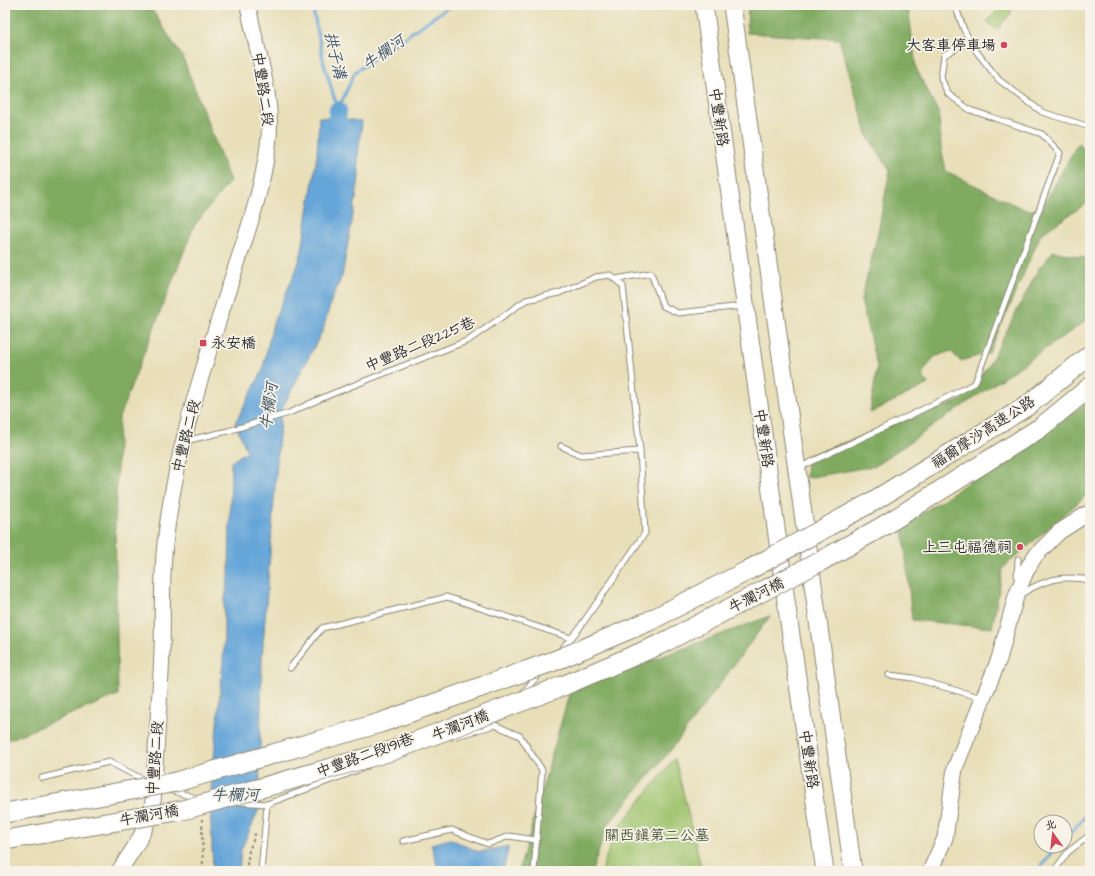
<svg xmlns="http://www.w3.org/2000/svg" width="1095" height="876" font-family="'Architects Daughter','LXGW WenKai TC',sans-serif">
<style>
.green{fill:#a0c46e;stroke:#66784c}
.forest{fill:#80aa61;stroke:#566a46}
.water{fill:#65a5d8;stroke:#486882}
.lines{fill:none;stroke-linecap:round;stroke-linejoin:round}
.stream{stroke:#65a5d8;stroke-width:3}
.river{stroke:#65a5d8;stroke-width:18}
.lane-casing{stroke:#8a8572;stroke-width:7}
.secondary-casing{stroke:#8a8572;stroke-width:17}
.primary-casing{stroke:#8a8572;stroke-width:19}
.highway-casing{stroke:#8a8572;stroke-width:21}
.path{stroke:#8a8572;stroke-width:2;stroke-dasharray:3 3;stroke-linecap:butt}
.lane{stroke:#fff;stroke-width:5}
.secondary{stroke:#fff;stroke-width:15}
.primary{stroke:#fff;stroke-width:17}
.highway{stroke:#fff;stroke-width:19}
.highway-bridge-casing{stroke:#8a8572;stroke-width:21;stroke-linecap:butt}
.highway-bridge{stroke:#fff;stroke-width:19}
.poi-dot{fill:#d1495b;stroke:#f7f3e8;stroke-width:1.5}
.labels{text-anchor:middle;stroke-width:3.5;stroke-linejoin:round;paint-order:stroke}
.poi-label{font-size:15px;fill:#2b2b2b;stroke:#f7f3e8;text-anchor:end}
.street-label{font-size:15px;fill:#2b2b2b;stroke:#f7f3e8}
.park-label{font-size:15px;fill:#4e593f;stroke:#f7f3e8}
.water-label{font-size:16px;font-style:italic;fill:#3f5668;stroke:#f7f3e8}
</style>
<rect width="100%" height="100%" fill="#f7f3e8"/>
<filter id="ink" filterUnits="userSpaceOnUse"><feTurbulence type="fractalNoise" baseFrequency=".025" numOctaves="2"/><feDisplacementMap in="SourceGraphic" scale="8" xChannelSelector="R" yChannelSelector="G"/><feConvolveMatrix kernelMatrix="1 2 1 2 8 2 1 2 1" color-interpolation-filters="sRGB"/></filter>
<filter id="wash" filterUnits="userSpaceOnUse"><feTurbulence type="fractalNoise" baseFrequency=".012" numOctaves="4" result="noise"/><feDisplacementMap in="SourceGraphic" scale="16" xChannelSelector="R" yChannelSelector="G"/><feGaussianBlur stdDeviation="0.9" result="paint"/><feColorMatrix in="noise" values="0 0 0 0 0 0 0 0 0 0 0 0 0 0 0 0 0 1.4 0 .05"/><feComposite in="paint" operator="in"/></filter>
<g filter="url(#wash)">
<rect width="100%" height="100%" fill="#e8dfb9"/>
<g class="green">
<polygon points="1002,5 1010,5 1011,13 997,30 987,22"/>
<polygon points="675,758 702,871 601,871 616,831"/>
</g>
<g class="forest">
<polygon points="5,5 149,5 183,58 230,181 194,226 119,417 115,523 118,695 5,741"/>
<polygon points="748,5 908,5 916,68 939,114 941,147 946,171 1023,209 1040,211 1078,143 1090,155 1090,201 1041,234 989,353 960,361 951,351 934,357 922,374 928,384 870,413 877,367 861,300 877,237 890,170 868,137 839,39 747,33"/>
<polygon points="1053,251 1090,259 1090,304 1087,320 875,466 806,478 807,456 962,400 989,365 1039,268"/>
<polygon points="1090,401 1090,492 1003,568 992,628 912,620 903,526"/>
<polygon points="770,616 674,746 607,826 592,871 519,871 570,691"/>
</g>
<g class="water">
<polygon points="319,117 362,121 358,157 359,177 356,198 342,276 331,301 323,330 281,410 262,658 259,809 241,850 239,871 213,871 210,801 224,649 224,605 229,574 231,462 247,451 235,423 262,372 273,323 297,268 302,250 317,155"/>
<polygon points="451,839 479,852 509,846 503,871 436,871 438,868 431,844"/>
</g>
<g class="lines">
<g class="stream">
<polyline points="312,5 324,64 338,110"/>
<polyline points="338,110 355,72 451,5"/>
<polyline points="1065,839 1090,811"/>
<polyline points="1037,871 1058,846"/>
</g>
<polyline class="river" points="335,143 338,110"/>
</g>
</g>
<g filter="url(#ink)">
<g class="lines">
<defs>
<g id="lane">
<polyline points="955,5 964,30 976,51 999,80 1042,112 1090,127"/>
<polyline points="616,279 651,273 663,306 678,313 743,306"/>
<polyline points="185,441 228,431 289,413 329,395 469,340 526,300 559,293 596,277 610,275 623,286 640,451"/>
<path d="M799,468C857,439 917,414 975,383L1060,153L1042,134L970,110L948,94L941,78L944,55L970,41"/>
<polyline points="1017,577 1018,559"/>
<path d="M1021,594C1046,579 1061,575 1090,580"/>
<polyline points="560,651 578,630 645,533 640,451 581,455 561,446"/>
<polyline points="290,668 322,628 447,597 571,638"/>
<polyline points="889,675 913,678 982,698"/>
<polyline points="521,695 541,672"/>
<polyline points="453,737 495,725 520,736 542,770 534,871"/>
<polyline points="42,778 109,762 148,782"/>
<polyline points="170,790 199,799"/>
<polyline points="237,802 267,804 366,767"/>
<polyline points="403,841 452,830 488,844 509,836 536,840"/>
<polyline points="261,871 267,804"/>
<polyline points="1054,871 1068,852 1090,835"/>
</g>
<g id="secondary">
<path d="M119,871C131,853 145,833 151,812C156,792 154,770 156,750C158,717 161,684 162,651C163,616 161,579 165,544C174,459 200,378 226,297C242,247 261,198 268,146C275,97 256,52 248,5"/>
<polyline points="930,871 945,838 955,768 999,659 1016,596 1027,569 1035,556 1059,532 1090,512"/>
</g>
<g id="primary">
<polyline points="704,5 788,615 825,871"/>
<polyline points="732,5 853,871"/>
</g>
<g id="highway">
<polyline points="872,502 1027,406 1090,355"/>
<polyline points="885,525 1040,428 1090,387"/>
</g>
</defs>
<use href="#lane" class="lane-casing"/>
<use href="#secondary" class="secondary-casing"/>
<use href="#primary" class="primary-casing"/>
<use href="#highway" class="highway-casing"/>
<g class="path">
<polyline points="202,819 203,871"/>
<polyline points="246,871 249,851 256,832"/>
</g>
<use href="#lane" class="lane"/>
<use href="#secondary" class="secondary"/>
<use href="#primary" class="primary"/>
<use href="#highway" class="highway"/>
<defs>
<g id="highway-bridge">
<polyline points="5,813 176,782 380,723 554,661 647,622 745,572 872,502"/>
<polyline points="5,840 183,810 391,751 565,685 661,644 821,561 885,525"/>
</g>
</defs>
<use href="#highway-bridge" class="highway-bridge-casing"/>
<use href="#highway-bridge" class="highway-bridge"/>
</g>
</g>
<g class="poi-dot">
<circle cx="1004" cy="45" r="4"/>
<rect x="199" y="339" width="8" height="8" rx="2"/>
<circle cx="1020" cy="547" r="4"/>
</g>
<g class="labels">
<g class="poi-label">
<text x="996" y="50">大客車停車場</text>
<text x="211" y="348" text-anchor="start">永安橋</text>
<text x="1012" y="552">上三屯福德祠</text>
</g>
<g class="street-label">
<text transform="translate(263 89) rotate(82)" y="5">中豐路二段</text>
<text transform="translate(719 117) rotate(82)" y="5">中豐新路</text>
<text transform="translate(420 344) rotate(-23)" y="5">中豐路二段225巷</text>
<text transform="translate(983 432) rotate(-33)" y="5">福爾摩沙高速公路</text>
<text transform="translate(186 436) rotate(-76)" y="5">中豐路二段</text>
<text transform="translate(764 438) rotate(82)" y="5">中豐新路</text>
<text transform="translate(756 595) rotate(-27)" y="5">牛瀾河橋</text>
<text transform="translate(460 725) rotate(-21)" y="5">牛瀾河橋</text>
<text transform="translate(365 755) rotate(-20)" y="5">中豐路二段191巷</text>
<text transform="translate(155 758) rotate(-86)" y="5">中豐路二段</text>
<text transform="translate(809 759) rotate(82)" y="5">中豐新路</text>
<text transform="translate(149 815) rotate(-10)" y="5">牛瀾河橋</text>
</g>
<g class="park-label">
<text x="657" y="840">關西鎮第二公墓</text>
</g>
<g class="water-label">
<text transform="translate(383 52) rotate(-35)" y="6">牛欄河</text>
<text transform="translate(336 55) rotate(77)" y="6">拱子溝</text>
<text transform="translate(268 406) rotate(-82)" y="6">牛欄河</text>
<text x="235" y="800">牛欄河</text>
</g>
</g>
<rect width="1095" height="876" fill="none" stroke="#f7f3e8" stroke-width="20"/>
<g transform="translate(1053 834) rotate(345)"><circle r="19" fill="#f7f3e8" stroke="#a5a39c"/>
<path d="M0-3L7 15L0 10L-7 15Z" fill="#d1495b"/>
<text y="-6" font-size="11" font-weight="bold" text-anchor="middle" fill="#2b2b2b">北</text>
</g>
</svg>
